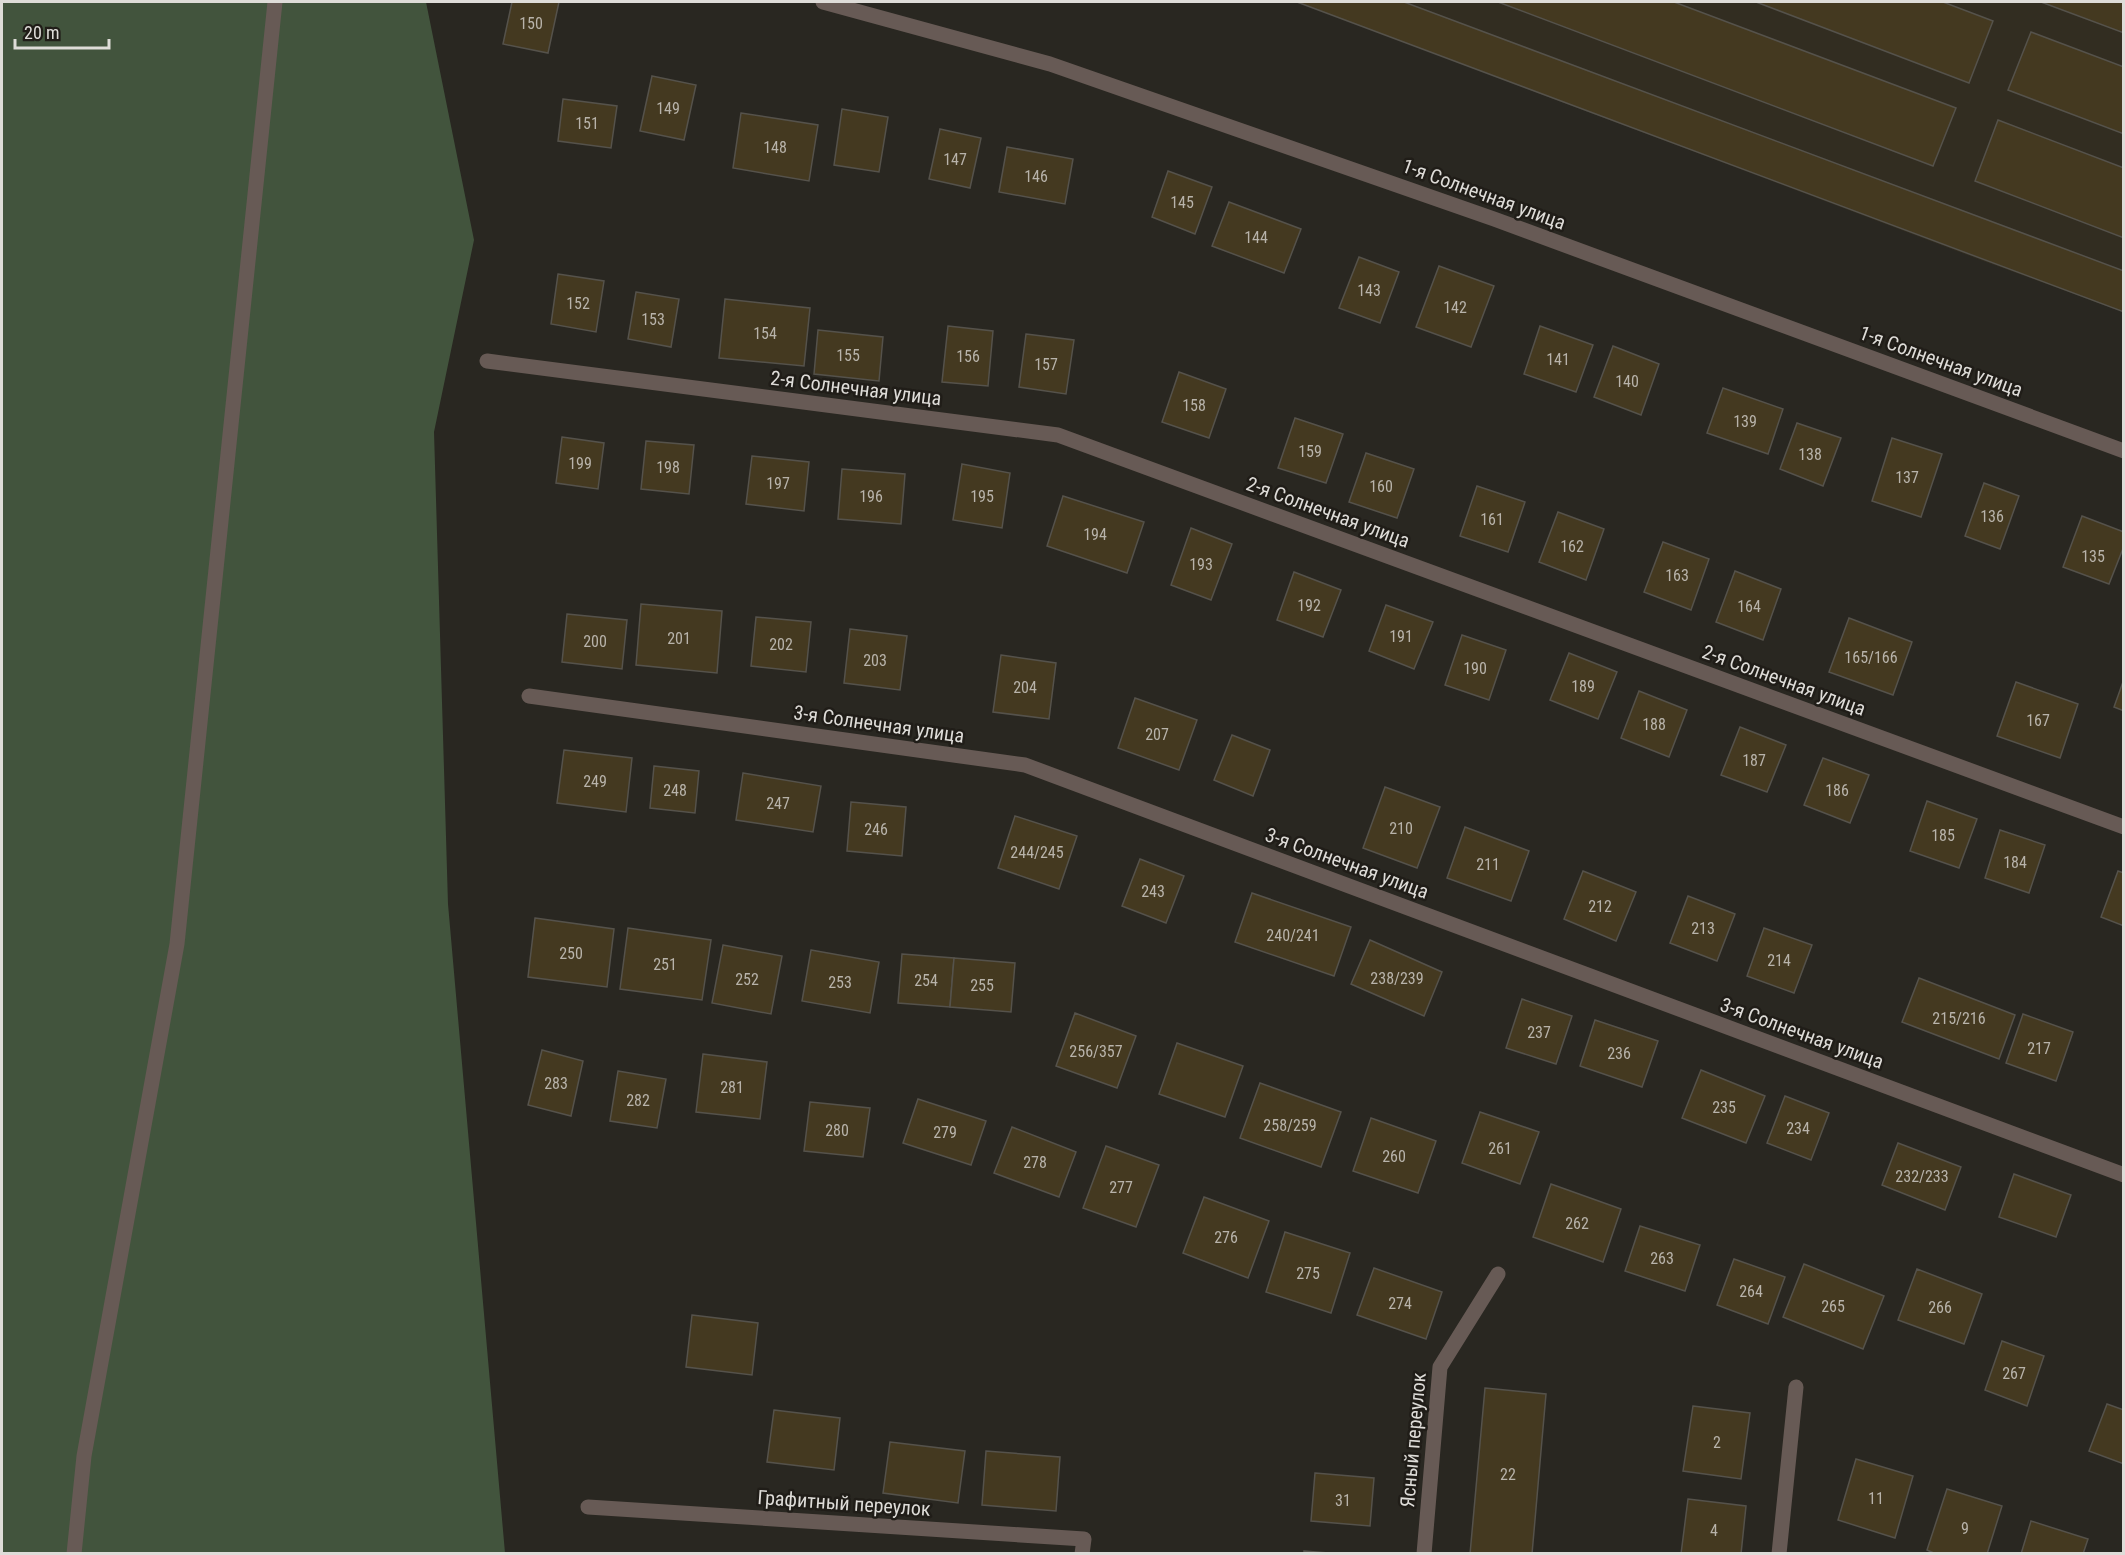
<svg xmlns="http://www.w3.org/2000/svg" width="2125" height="1555" font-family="'Roboto Condensed',sans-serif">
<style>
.built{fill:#322d21}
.forest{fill:#42543d}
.building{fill:#443920;stroke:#55524b;stroke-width:1.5}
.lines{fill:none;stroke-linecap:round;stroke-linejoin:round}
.minor{stroke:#675a55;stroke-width:15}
.labels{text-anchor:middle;stroke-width:5;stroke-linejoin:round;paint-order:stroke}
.number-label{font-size:16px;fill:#b8b3aa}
.street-label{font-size:20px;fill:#dedcd8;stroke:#201d18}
</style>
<rect width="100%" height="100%" fill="#292721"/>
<polygon class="built" points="1297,2 2123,2 2123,312 1983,261"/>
<polygon class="forest" points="2,2 426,2 474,240 434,432 448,904 505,1553 2,1554"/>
<g class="building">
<polygon points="512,2 559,2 548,53 503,44"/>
<polygon points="1297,2 1404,2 2124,271 2124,312"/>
<polygon points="1498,2 1674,2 1956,108 1933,166"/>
<polygon points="1756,2 1943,2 1993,21 1969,83"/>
<polygon points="2041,2 2124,2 2124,33"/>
<polygon points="2031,32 2124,67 2124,134 2008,90"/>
<polygon points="652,76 696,85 684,140 640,131"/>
<polygon points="563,99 617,106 611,148 558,141"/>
<polygon points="842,109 888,117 879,172 834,165"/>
<polygon points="741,113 818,125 809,181 733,168"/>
<polygon points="1998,120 2124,168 2124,238 1975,181"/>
<polygon points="940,129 981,138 970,188 929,179"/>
<polygon points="1007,147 1073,159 1065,204 999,192"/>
<polygon points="1168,171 1212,187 1195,234 1152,217"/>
<polygon points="1229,202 1301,229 1284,273 1212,246"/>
<polygon points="1359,257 1399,272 1380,323 1339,308"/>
<polygon points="1439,266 1494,286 1471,347 1416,327"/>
<polygon points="558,274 604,281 596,332 551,324"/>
<polygon points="636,292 679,299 671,347 628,339"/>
<polygon points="725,299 810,308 804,366 719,358"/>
<polygon points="948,326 993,331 988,386 942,382"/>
<polygon points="1540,326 1593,345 1576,392 1524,374"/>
<polygon points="818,330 883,337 879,381 814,374"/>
<polygon points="1026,334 1074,340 1066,394 1019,387"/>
<polygon points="1613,346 1659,364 1641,415 1594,397"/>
<polygon points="1179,372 1226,389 1209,438 1162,422"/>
<polygon points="1723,388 1783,409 1768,454 1707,433"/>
<polygon points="1295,418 1343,434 1326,483 1278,468"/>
<polygon points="1797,423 1841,438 1823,486 1780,469"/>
<polygon points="562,437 604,443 598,489 556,483"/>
<polygon points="1892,438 1942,454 1921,517 1872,501"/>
<polygon points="646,441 694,445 689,494 641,489"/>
<polygon points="1366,453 1414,469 1397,518 1349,502"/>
<polygon points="752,456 809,462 804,511 746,504"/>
<polygon points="962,464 1010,473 1002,528 953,520"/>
<polygon points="842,469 905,474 901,524 838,519"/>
<polygon points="1984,483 2019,496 2000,549 1965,536"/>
<polygon points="1477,486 1525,502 1508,552 1460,536"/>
<polygon points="1063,496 1144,522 1127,573 1047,546"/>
<polygon points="1558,512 1604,529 1586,580 1539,562"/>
<polygon points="2082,516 2124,532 2124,546 2109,584 2063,567"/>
<polygon points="1191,528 1232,544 1211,600 1171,585"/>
<polygon points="1663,542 1709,559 1691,610 1644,592"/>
<polygon points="1735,571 1781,589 1763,640 1716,622"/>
<polygon points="1294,572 1341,590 1323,637 1277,620"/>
<polygon points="641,604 722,611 717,673 636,665"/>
<polygon points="1386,605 1433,622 1414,669 1369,651"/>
<polygon points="567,614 627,620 622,669 562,662"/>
<polygon points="756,617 811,622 806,672 751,666"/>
<polygon points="1849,618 1912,642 1893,695 1829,672"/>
<polygon points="850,629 907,636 900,690 844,683"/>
<polygon points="1462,635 1506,650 1489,700 1445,685"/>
<polygon points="1569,653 1617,672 1598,719 1550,700"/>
<polygon points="1001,655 1056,663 1049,719 993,712"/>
<polygon points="2124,679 2124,711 2114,707"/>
<polygon points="2016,682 2078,704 2060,758 1997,736"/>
<polygon points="1639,691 1687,710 1669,757 1621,738"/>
<polygon points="1135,698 1197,720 1179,770 1118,748"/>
<polygon points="1740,727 1786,745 1767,792 1721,775"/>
<polygon points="1232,735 1270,750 1253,796 1214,780"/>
<polygon points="564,750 632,758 626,812 557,803"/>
<polygon points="1823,758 1869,775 1850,823 1804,805"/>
<polygon points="654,766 699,771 695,813 650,808"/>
<polygon points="743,773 821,786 813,832 736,820"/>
<polygon points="1385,787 1440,807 1417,868 1363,848"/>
<polygon points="1927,801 1977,819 1959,868 1910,851"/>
<polygon points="851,802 906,807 902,856 847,851"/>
<polygon points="1015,816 1077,836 1059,889 998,868"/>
<polygon points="1465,827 1529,851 1511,901 1447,878"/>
<polygon points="2000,830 2045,845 2029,893 1985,878"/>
<polygon points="1140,859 1184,876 1166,923 1122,906"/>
<polygon points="1583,871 1636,892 1616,941 1564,919"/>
<polygon points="2118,871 2124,873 2124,926 2101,917"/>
<polygon points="1252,893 1351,927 1334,976 1235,942"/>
<polygon points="1688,896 1735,914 1717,961 1670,943"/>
<polygon points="535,918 614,929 607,987 528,977"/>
<polygon points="628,928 711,940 702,1000 620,989"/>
<polygon points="1764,928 1812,945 1794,993 1747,976"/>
<polygon points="1370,940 1442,972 1424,1016 1351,984"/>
<polygon points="723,945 782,956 771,1014 712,1003"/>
<polygon points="811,950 879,962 870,1013 802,1001"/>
<polygon points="902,954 954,958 950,1007 898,1003"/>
<polygon points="954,958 1015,963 1011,1012 950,1007"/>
<polygon points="1919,978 2015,1015 1999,1059 1902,1022"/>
<polygon points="1522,999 1572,1016 1556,1064 1506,1048"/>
<polygon points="1075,1013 1136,1036 1117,1088 1056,1066"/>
<polygon points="2023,1014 2073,1032 2056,1081 2006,1063"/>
<polygon points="1595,1020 1658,1041 1642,1087 1580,1066"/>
<polygon points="1177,1043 1243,1066 1225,1117 1159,1094"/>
<polygon points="542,1050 583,1061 571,1116 528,1105"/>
<polygon points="703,1054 767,1062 760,1119 696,1112"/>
<polygon points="1701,1070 1765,1096 1746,1143 1682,1118"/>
<polygon points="618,1071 666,1079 657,1128 610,1121"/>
<polygon points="1260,1083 1341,1112 1321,1167 1240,1138"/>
<polygon points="1785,1096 1829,1113 1811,1160 1767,1143"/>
<polygon points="918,1099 986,1121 971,1165 903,1143"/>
<polygon points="810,1102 870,1108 863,1157 804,1151"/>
<polygon points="1480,1112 1539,1132 1520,1184 1462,1163"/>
<polygon points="1371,1118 1436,1141 1418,1193 1353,1171"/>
<polygon points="1012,1127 1076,1152 1059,1197 994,1173"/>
<polygon points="1898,1143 1961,1167 1945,1210 1882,1185"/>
<polygon points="1106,1146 1159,1165 1136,1227 1083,1208"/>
<polygon points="2014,1174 2071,1195 2056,1237 1999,1217"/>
<polygon points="1551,1184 1621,1209 1603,1262 1533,1237"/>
<polygon points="1204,1197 1269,1221 1248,1278 1183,1253"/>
<polygon points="1640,1226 1700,1245 1685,1291 1625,1271"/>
<polygon points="1285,1232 1350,1253 1331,1313 1266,1292"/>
<polygon points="1734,1259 1785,1277 1768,1324 1717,1305"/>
<polygon points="1804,1264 1884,1296 1863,1349 1783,1317"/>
<polygon points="1374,1268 1442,1292 1426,1339 1357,1315"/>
<polygon points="1917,1269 1982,1294 1964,1344 1898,1320"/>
<polygon points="692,1315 758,1323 752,1375 686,1367"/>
<polygon points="2002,1341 2044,1356 2027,1406 1985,1390"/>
<polygon points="1485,1388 1546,1394 1532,1554 1470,1554"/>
<polygon points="2107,1404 2124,1410 2124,1464 2089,1451"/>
<polygon points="1693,1406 1750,1413 1741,1479 1683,1471"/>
<polygon points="774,1410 840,1418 834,1470 767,1462"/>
<polygon points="890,1442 965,1451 958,1503 883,1493"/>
<polygon points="986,1451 1060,1457 1056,1511 982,1505"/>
<polygon points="1856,1459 1913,1476 1895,1538 1838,1520"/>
<polygon points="1315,1473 1374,1478 1370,1526 1311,1521"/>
<polygon points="1947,1489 2002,1506 1987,1554 1936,1554 1927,1550"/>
<polygon points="1688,1499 1746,1506 1741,1554 1681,1554"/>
<polygon points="2031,1521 2088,1539 2083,1554 2021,1554"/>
<polygon points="1304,1551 1341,1554 1304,1554"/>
</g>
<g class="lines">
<g class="minor">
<polyline points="823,2 1050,64 1494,219 2124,451"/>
<polyline points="487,361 1058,435 2124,827"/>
<polyline points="529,696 1025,765 2124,1175"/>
<polyline points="588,1507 1084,1539 1082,1554"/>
<polyline points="74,1554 84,1456 177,944 275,2"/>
<polyline points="1424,1554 1440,1367 1498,1274"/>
<polyline points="1779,1554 1796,1387"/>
</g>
</g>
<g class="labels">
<g class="number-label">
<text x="531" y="29">150</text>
<text x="668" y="114">149</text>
<text x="587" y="129">151</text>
<text x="775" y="153">148</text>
<text x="955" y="165">147</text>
<text x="1036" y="182">146</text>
<text x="1182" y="208">145</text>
<text x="1256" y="243">144</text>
<text x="1369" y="296">143</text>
<text x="578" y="309">152</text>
<text x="1455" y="313">142</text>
<text x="653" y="325">153</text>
<text x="765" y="339">154</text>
<text x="848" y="361">155</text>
<text x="968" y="362">156</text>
<text x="1558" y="365">141</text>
<text x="1046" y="370">157</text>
<text x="1627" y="387">140</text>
<text x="1194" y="411">158</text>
<text x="1745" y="427">139</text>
<text x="1310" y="457">159</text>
<text x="1810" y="460">138</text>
<text x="580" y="469">199</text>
<text x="668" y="473">198</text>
<text x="1907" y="483">137</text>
<text x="778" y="489">197</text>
<text x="1381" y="492">160</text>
<text x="871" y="502">196</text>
<text x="982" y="502">195</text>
<text x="1992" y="522">136</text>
<text x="1492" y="525">161</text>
<text x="1095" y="540">194</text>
<text x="1572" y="552">162</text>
<text x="2093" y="562">135</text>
<text x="1201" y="570">193</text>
<text x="1677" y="581">163</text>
<text x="1309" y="611">192</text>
<text x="1749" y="612">164</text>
<text x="1401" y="642">191</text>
<text x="679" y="644">201</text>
<text x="595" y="647">200</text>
<text x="781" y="650">202</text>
<text x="1871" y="663">165/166</text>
<text x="875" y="666">203</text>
<text x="1475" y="674">190</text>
<text x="1583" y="692">189</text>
<text x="1025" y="693">204</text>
<text x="2038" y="726">167</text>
<text x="1654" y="730">188</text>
<text x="1157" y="740">207</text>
<text x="1754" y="766">187</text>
<text x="595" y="787">249</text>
<text x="675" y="796">248</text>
<text x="1837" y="796">186</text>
<text x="778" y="809">247</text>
<text x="1401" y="834">210</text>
<text x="876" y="835">246</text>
<text x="1943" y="841">185</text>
<text x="1037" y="858">244/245</text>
<text x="2015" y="868">184</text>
<text x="1488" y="870">211</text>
<text x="1153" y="897">243</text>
<text x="1600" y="912">212</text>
<text x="1703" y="934">213</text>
<text x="1293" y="941">240/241</text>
<text x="571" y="959">250</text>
<text x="1779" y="966">214</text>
<text x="665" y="970">251</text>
<text x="1397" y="984">238/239</text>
<text x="747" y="985">252</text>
<text x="926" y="986">254</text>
<text x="840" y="988">253</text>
<text x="982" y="991">255</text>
<text x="1959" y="1024">215/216</text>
<text x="1539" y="1038">237</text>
<text x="2039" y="1054">217</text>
<text x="1096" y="1057">256/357</text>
<text x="1619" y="1059">236</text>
<text x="556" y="1089">283</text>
<text x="732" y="1093">281</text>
<text x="638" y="1106">282</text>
<text x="1724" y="1113">235</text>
<text x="1290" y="1131">258/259</text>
<text x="1798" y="1134">234</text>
<text x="837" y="1136">280</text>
<text x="945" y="1138">279</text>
<text x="1500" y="1154">261</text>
<text x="1394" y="1162">260</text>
<text x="1035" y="1168">278</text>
<text x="1922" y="1182">232/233</text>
<text x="1121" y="1193">277</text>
<text x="1577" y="1229">262</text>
<text x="1226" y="1243">276</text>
<text x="1662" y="1264">263</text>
<text x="1308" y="1279">275</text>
<text x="1751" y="1297">264</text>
<text x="1400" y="1309">274</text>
<text x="1833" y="1312">265</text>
<text x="1940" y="1313">266</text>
<text x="2014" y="1379">267</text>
<text x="1717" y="1448">2</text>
<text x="1508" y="1480">22</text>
<text x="1876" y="1504">11</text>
<text x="1343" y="1506">31</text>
<text x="1965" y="1534">9</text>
<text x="1714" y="1536">4</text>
</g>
<g class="street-label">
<text transform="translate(1484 194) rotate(20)" y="7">1-я Солнечная улица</text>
<text transform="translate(1941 361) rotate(20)" y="7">1-я Солнечная улица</text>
<text transform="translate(856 388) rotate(7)" y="7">2-я Солнечная улица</text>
<text transform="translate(1328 512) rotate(20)" y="7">2-я Солнечная улица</text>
<text transform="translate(1784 680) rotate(20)" y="7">2-я Солнечная улица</text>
<text transform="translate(879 724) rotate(8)" y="7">3-я Солнечная улица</text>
<text transform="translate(1347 863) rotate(20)" y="7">3-я Солнечная улица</text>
<text transform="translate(1802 1033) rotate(20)" y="7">3-я Солнечная улица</text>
<text transform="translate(1413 1440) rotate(-85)" y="7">Ясный переулок</text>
<text transform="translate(844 1503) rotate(4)" y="7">Графитный переулок</text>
</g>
</g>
<rect width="2125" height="1555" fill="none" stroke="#dedcd8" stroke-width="6"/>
<path d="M15 39v9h94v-9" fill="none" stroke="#dedcd8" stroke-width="3"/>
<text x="24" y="39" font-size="18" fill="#dedcd8" stroke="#201d18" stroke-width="4.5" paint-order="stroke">20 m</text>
</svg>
